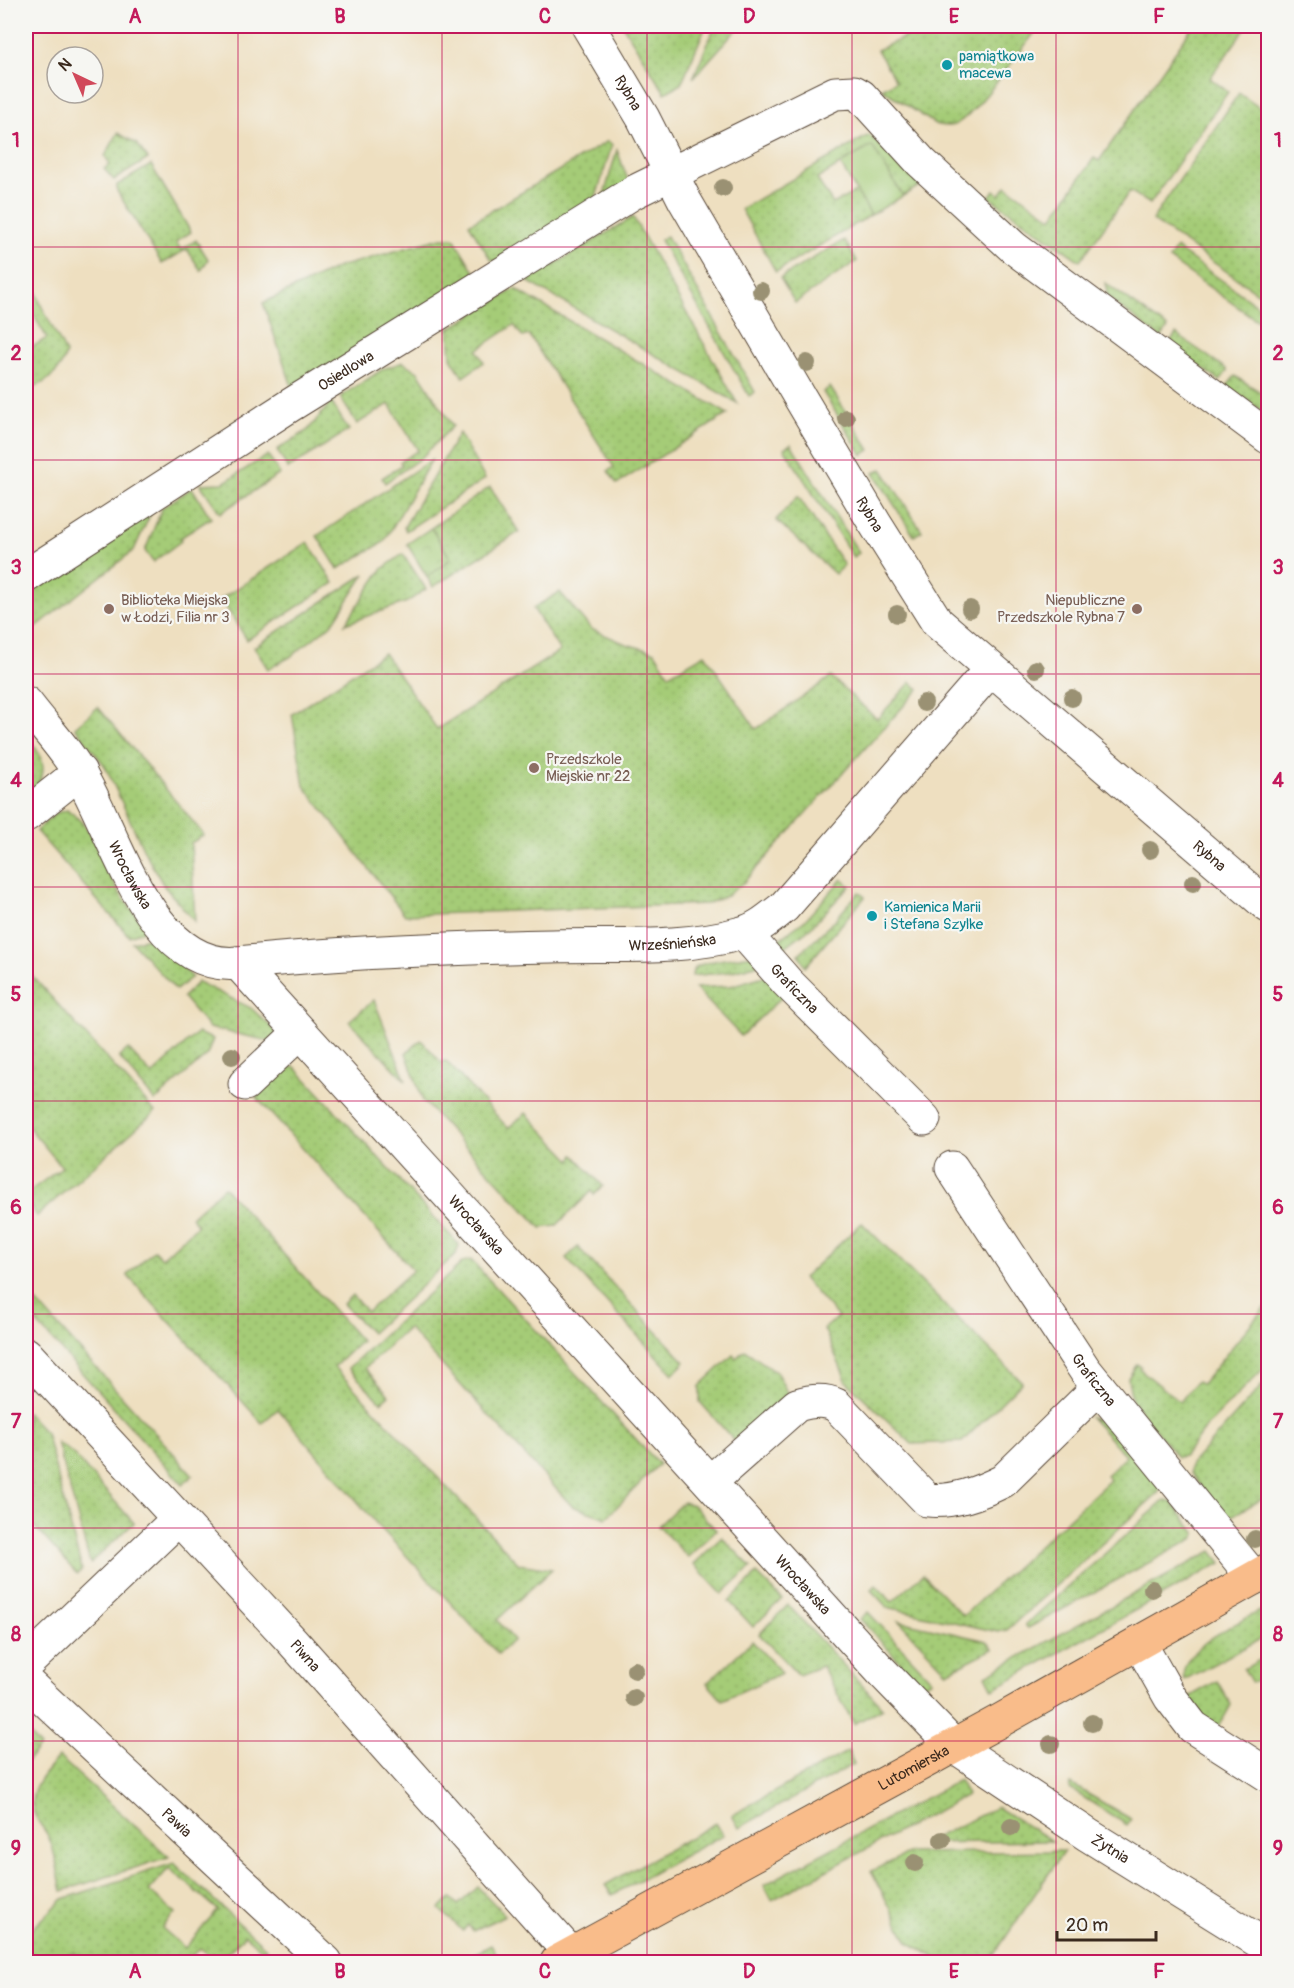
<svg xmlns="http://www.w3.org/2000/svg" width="1294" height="1988" font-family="Pangolin,sans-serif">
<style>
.grass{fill:url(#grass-dots);stroke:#707b4a;stroke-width:1.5;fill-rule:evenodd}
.park{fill:url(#park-crowns);stroke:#707b4a;stroke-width:1.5}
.pitch{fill:#a5cc77;stroke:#707b4a;stroke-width:1.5}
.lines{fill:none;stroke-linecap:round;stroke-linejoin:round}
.minor-casing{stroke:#564536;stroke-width:35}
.major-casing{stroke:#564536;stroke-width:35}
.minor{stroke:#fff;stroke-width:33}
.major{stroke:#f9bc8a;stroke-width:33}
.tree{fill:#9a9173}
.grid{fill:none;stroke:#c2185b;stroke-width:1.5;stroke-opacity:0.55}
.culture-dot{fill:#0f9aa8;stroke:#f6f6f2;stroke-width:2}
.education-dot{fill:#8d6e63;stroke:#f6f6f2;stroke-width:2}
.labels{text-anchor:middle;stroke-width:4.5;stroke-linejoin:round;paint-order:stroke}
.culture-label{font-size:15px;fill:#0d838f;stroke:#f6f6f2;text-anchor:start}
.street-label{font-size:15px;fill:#3b2a1e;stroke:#f6f6f2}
.education-label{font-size:15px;fill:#785e54;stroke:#f6f6f2;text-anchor:start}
.neatline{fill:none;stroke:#c2185b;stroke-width:2}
.grid-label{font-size:20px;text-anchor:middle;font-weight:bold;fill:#c2185b}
</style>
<defs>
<pattern id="grass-dots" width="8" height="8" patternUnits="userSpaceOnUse" patternTransform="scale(1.5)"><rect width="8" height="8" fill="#a5cc77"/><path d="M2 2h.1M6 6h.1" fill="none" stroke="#8faf66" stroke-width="1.8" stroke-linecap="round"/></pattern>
<pattern id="park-crowns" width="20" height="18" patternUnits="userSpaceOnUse" patternTransform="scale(1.5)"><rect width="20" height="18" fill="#a5cc77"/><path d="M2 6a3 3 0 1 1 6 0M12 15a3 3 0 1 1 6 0" fill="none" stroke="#8faf66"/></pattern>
</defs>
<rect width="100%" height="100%" fill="#f6f6f2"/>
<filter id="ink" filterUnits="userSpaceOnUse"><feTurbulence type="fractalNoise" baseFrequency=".0167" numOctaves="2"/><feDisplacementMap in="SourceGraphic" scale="12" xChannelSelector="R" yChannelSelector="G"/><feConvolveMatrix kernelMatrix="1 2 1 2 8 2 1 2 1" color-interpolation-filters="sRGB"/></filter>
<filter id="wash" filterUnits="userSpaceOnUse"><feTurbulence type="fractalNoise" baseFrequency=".008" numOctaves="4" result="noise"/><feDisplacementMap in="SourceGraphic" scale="24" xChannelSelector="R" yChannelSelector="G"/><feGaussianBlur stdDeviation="1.35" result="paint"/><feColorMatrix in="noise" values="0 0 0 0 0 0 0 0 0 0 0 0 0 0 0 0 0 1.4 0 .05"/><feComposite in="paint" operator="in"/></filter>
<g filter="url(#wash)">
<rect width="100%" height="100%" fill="#eedfc0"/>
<g class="grass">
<polygon points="623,26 706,26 681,84 665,93"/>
<polygon points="715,26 740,26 693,78"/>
<path d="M929,26H1040C1023,46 975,117 954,125C947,127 942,126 935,124L882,89L896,81L877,50Z"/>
<polygon points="1193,26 1247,26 1210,78 1228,92 1150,204 1130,191 1080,261 989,197 994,190 1000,195 1006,186 1052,218 1094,158 1099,161"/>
<polygon points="1239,93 1268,114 1268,300 1152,220"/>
<polygon points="118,133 137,144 148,159 114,180 104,169 110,165 105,156"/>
<polygon points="869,135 923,184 903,196 871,146 817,179 833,204 857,191 871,215 776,272 741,209"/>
<polygon points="608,141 612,145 593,207 500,262 491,260 469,224"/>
<polygon points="617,150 629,183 602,202"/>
<polygon points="151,165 191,232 176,242 181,250 196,240 208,259 201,271 187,249 162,264 117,191 117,185"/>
<polygon points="633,217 737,403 527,281"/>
<polygon points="667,236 755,392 749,396 660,240"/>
<polygon points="441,238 454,238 475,273 294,392 263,303 339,267"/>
<polygon points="844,240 857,261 795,303 780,278"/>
<polygon points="1176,248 1268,313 1268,328 1169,259"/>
<path d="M28,271L42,307L66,353C62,370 45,387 26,388V351L47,338L26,302V273Z"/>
<polygon points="1105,283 1168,328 1161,338 1108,298"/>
<polygon points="515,289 728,414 617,484 608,471 614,467 529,335 523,337 514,325 477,350 484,362 463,377 451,358 449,329"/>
<polygon points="1176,334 1225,368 1227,371 1220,381 1169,344"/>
<polygon points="403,362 418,372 453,426 422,457 385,483 382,478 402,465 400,462 418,450 389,404 357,424 340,397 383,369"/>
<polygon points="1235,376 1268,397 1268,415 1227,386"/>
<polygon points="830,387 870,450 862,455 823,392"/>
<polygon points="331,402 349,430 288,469 277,450 308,430"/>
<polygon points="459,433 485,479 406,531 404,527"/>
<polygon points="791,444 859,553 853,557 784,448"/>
<polygon points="268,455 280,474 220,513 200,484 223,483"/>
<polygon points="432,459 384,542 338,569 317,536"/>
<polygon points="882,469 922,531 914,536 874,473"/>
<polygon points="490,487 519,532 433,587 427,577 451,559 431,528"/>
<polygon points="192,488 211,518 180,538 181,541 153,562 145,551 162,508"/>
<polygon points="798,496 844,565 835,574 776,520"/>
<polygon points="155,504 134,550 26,635 26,585"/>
<polygon points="308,542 334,583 247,640 221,599"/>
<polygon points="403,554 426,589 407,602 345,624 382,569"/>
<polygon points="365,574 333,623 290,657 268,669 254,647"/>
<polygon points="560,592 591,629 626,644 655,652 669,675 705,654 756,729 831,677 877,719 911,682 919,689 743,883 726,896 707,904 405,915 304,786 292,714 384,653 437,729 560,651 533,608"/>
<polygon points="98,707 204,835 191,843 195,922 164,886 146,855 105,766 75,727"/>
<path d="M26,734C44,759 53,774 26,796Z"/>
<path d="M67,810C95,826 103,866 119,892C127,905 139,917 148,929L129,936L36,831L56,813Z"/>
<polygon points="842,879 850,886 810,928 780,951 774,943 804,921"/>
<polygon points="859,892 865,897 805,967 799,954 833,922"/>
<polygon points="152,937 192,977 176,990 132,942"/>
<path d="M751,955L759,964L729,972L692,976L693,970C701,960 736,958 751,955Z"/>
<polygon points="26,969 155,1112 37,1216 26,1201 26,1194 62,1167 26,1124"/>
<polygon points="767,975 785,994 741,1036 695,988 730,986"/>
<polygon points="198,982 251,1008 278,1033 269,1041 209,1028 183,997"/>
<polygon points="374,1000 406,1081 349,1021"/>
<polygon points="197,1033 213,1039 207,1055 155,1101 119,1057 128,1049 152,1075"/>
<polygon points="421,1040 441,1062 446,1061 508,1128 526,1113 571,1160 574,1155 603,1186 594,1195 592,1191 556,1226 541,1228 423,1101 406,1053"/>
<polygon points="288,1067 295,1067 459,1245 456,1254 371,1333 343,1304 352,1295 367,1312 413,1270 256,1097"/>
<polygon points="224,1187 361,1341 334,1367 519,1564 552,1569 497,1620 514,1640 498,1654 376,1523 278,1409 262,1423 127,1275 154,1250 162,1258 198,1225 191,1217"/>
<polygon points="862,1223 1022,1382 962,1442 912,1444 847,1382 824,1329 838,1317 803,1278"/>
<polygon points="578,1247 685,1362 673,1374 566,1258"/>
<polygon points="471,1260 659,1464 606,1518 572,1506 408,1328 365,1368 389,1395 381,1402 348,1368 463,1262"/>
<polygon points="32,1297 193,1475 183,1485 26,1311 26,1303"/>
<polygon points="1268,1303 1268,1364 1208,1425 1184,1456 1177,1457 1132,1401 1128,1378 1137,1364 1141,1367 1140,1369 1180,1402 1197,1381 1202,1384"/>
<polygon points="745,1350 777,1373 788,1394 737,1444 700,1402 700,1386 733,1355 736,1358"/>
<polygon points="1268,1379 1268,1496 1230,1517 1223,1515 1190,1472 1191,1464"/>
<polygon points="26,1412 46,1433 82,1570 77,1574 26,1517"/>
<polygon points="1090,1417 1107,1422 1160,1486 1159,1492 1007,1630 998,1632 887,1607 871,1590 876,1585 892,1602 923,1574 963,1616 1110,1480 1106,1475 1126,1456"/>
<polygon points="57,1442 73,1454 134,1523 90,1563"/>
<polygon points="1165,1500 1171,1501 1196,1534 1193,1539 1028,1628 1025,1625"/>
<polygon points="683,1502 693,1505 716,1530 688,1557 658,1526"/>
<polygon points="722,1537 751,1567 722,1594 694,1564"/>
<polygon points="1212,1551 1221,1563 993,1689 986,1675"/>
<polygon points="757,1574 782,1599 753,1627 729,1601"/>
<polygon points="788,1605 883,1708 854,1724 822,1666 798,1675 759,1634"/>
<path d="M1268,1607V1635L1184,1680C1176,1647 1245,1620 1268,1607Z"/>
<polygon points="868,1612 932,1680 922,1686 860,1619"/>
<polygon points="899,1621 987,1641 993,1649 947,1672"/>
<polygon points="752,1641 782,1673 722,1700 707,1683"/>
<polygon points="1268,1655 1268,1673 1252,1683 1244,1669"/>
<polygon points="1217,1681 1231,1705 1218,1728 1203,1717 1189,1697"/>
<polygon points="26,1731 40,1747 26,1762"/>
<polygon points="848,1751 854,1764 739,1828 732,1815"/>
<path d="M59,1757L169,1857L62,1891C58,1874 56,1852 48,1836C45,1830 39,1824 36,1817C24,1793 44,1773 59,1757Z"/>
<polygon points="959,1780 967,1795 772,1900 764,1885"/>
<polygon points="1071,1784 1131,1819 1127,1825 1070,1789"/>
<polygon points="997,1807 1052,1841 924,1843"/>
<polygon points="716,1823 723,1835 612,1895 605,1885"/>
<polygon points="1064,1851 989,1962 943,1962 908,1942 871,1871 910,1853"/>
<path d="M174,1863L266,1948L263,1951L245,1935L219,1962L200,1948L187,1962H84L74,1952L63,1962H26V1935L63,1899ZM169,1868L218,1910L185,1948L162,1928L175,1913L149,1891Z"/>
<polygon points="478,1887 505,1915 473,1931 468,1925 463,1931 440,1909 451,1898 458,1905"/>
<polygon points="491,1945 498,1957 488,1962 459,1962"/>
</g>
<polygon class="park" points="431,528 451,559 427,577 407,544"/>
<polygon class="pitch" points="872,146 903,196 871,215 840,164"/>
</g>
<g filter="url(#ink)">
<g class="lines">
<defs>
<g id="minor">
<path id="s1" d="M588,26L643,118L685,201L799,396L874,522L937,622L1268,906"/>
<path id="s2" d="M26,576L289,406L634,192L835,93L854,92L861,96L921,162L1014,248L1268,437"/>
<path id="s3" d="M26,703C44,727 67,750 81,776C116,835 151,972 238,963L882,1672L954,1746L1088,1835L1268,1947"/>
<polyline points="26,815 80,772"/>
<path id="s4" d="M744,933L787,982L924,1119"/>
<path id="s5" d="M238,963C343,952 447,948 552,946C614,944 682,950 742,933C758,929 771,917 784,907L990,670"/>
<polyline points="245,1084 299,1033"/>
<path id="s6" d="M952,1168L1085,1370L1254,1578"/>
<path id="s7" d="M26,1354L293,1642L578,1962"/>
<path d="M710,1482L797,1405C810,1401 824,1399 836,1405L927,1500C951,1503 981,1492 1003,1481L1099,1387"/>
<polyline points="1139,1642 1170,1697 1193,1727 1268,1775"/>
<polyline points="26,1664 178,1519"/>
<path id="s8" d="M26,1682L326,1962"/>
</g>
<g id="major">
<path id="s9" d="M557,1962L1003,1719L1268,1570"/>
</g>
</defs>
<use href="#minor" class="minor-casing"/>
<use href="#major" class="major-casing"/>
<use href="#minor" class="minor"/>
<use href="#major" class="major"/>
</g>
<g class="tree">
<circle cx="723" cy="188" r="9"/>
<circle cx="761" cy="291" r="9"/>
<circle cx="807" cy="363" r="9"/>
<circle cx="846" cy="418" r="9"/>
<circle cx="970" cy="609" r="9"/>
<circle cx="897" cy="614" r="9"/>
<circle cx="1036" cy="669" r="9"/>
<circle cx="1072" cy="698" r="9"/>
<circle cx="924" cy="703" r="9"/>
<circle cx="1150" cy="850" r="9"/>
<circle cx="1193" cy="883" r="9"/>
<circle cx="232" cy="1056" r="9"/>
<circle cx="1255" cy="1539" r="9"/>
<circle cx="1152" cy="1589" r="9"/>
<circle cx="635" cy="1670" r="9"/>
<circle cx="634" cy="1698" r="9"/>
<circle cx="1092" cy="1723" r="9"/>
<circle cx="1051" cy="1744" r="9"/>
<circle cx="1011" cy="1827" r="9"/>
<circle cx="942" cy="1840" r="9"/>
<circle cx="915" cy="1863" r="9"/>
</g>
</g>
<path class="grid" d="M238,26V1962M442,26V1962M647,26V1962M852,26V1962M1056,26V1962M26,247H1268M26,460H1268M26,674H1268M26,887H1268M26,1101H1268M26,1314H1268M26,1528H1268M26,1741H1268"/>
<g class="culture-dot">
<circle cx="947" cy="65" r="6"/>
<circle cx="872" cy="916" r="6"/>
</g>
<g class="education-dot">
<circle cx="109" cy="609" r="6"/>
<circle cx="1137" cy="609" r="6"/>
<circle cx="534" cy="768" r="6"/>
</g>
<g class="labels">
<g class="culture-label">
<text x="959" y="61">pamiątkowa<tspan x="959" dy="17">macewa</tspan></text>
<text x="884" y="912">Kamienica Marii<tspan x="884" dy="17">i Stefana Szylke</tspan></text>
</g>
<g class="street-label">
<text dy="5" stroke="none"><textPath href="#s1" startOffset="78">Rybna</textPath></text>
<text dy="5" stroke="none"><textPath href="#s2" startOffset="380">Osiedlowa</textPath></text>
<text dy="5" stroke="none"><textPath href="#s1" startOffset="564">Rybna</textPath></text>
<text dy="5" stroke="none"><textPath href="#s1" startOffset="1050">Rybna</textPath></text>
<text dy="5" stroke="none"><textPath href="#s3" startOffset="202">Wrocławska</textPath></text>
<text dy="5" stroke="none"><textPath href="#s5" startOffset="435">Wrześnieńska</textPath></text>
<text dy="5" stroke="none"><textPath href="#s4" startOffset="75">Graficzna</textPath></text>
<text dy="5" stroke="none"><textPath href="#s3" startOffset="705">Wrocławska</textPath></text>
<text dy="5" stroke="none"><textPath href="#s6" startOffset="255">Graficzna</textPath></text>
<text dy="5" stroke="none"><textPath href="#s3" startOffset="1191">Wrocławska</textPath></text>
<text dy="5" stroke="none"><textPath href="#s7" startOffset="411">Piwna</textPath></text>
<text dy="5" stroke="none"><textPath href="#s9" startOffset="406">Lutomierska</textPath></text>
<text dy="5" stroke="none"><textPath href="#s8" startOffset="206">Pawia</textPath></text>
<text dy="5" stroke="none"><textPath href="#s3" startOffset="1599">Żytnia</textPath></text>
</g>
<g class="education-label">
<text x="121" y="605">Biblioteka Miejska<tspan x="121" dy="17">w Łodzi, Filia nr 3</tspan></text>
<text x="1125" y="605" text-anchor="end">Niepubliczne<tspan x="1125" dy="17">Przedszkole Rybna 7</tspan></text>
<text x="546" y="764">Przedszkole<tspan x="546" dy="17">Miejskie nr 22</tspan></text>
</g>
</g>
<rect width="1294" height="1988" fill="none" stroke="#f6f6f2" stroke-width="66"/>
<g transform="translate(75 75) rotate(316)"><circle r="28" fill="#f6f6f2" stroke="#aba49d" stroke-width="1.5"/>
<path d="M0-4.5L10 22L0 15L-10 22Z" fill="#d1495b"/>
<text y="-9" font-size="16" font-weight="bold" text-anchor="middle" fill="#3b2a1e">N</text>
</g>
<path d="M1057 1931v9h99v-9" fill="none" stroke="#3b2a1e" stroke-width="3"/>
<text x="1066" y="1931" font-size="18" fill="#3b2a1e" stroke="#f6f6f2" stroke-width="4.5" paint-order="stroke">20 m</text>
<rect x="33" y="33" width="1228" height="1922" class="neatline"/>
<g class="grid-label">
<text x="135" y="23">A</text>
<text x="340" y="23">B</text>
<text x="545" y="23">C</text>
<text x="749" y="23">D</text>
<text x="954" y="23">E</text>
<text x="1159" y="23">F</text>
<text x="16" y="147">1</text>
<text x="1278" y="147">1</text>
<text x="16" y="360">2</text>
<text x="1278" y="360">2</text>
<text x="16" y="574">3</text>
<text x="1278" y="574">3</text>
<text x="16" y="787">4</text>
<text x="1278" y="787">4</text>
<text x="16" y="1001">5</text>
<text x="1278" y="1001">5</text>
<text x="16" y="1214">6</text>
<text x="1278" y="1214">6</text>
<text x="16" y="1428">7</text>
<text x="1278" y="1428">7</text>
<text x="16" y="1641">8</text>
<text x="1278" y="1641">8</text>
<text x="16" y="1855">9</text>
<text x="1278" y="1855">9</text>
<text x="135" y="1978">A</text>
<text x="340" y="1978">B</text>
<text x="545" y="1978">C</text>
<text x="749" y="1978">D</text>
<text x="954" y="1978">E</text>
<text x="1159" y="1978">F</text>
</g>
</svg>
